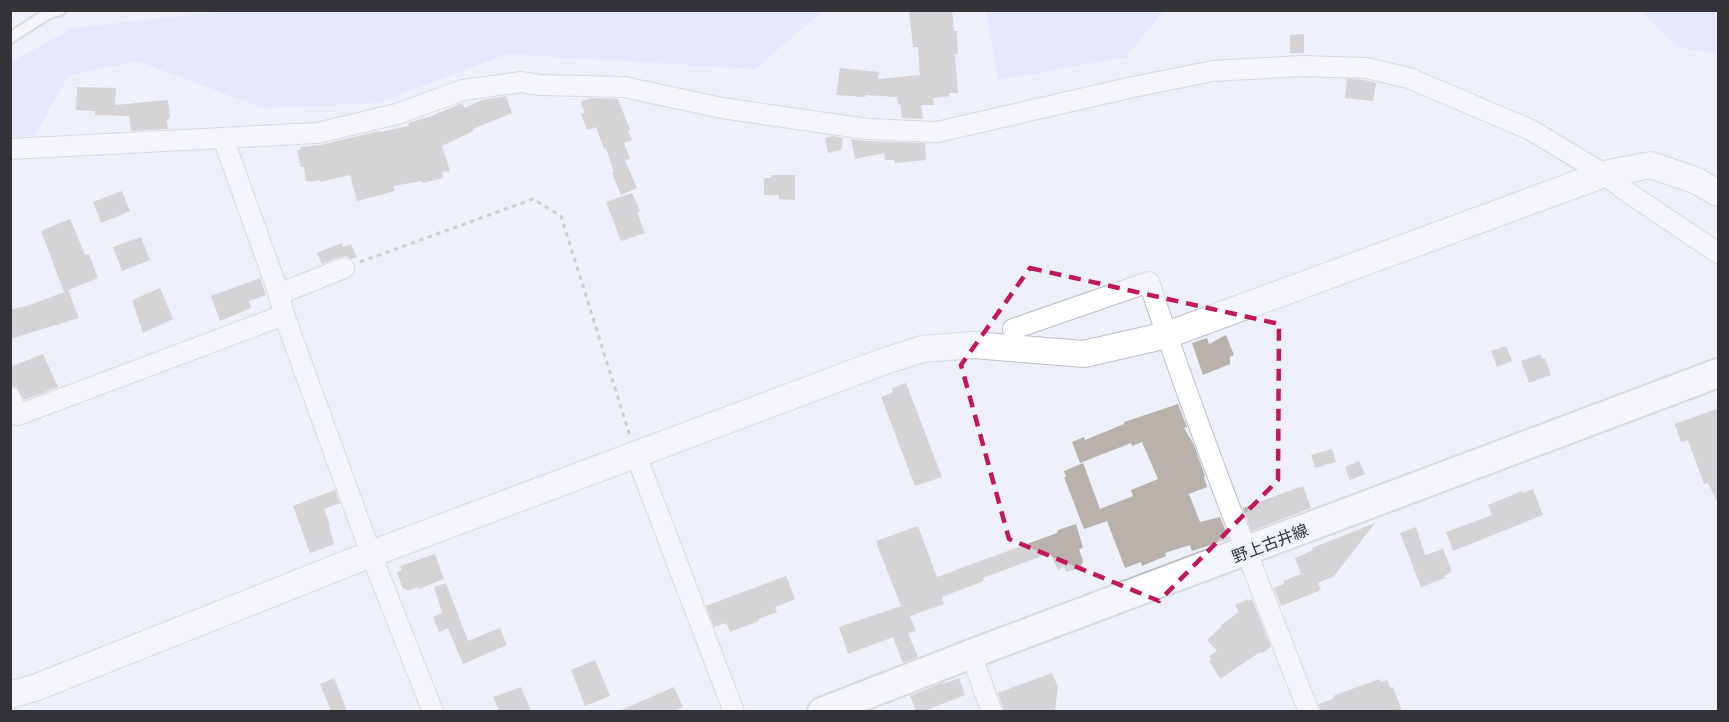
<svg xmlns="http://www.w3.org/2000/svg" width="1729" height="722" font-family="'DM Sans','Noto Sans JP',sans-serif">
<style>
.green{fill:#dbe1fd}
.building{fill:#b9b1ab}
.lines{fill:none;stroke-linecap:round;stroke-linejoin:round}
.service-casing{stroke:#bdbfc8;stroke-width:14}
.minor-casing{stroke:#bdbfc8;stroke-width:22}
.tertiary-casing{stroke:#bdbfc8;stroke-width:28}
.secondary-casing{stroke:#bdbfc8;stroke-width:32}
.path{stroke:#a7a8b0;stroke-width:3;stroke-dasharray:4.5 4.5;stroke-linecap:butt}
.service{stroke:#fff;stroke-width:10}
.minor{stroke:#fff;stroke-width:20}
.tertiary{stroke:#fff;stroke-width:26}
.secondary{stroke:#fff;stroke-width:28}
.marked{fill:none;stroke:#c2185b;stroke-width:4.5;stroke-dasharray:12 8;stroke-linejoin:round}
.labels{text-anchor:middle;stroke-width:4.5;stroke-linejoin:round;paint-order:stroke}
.street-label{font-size:16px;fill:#333337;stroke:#edeff9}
</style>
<rect width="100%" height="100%" fill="#edeff9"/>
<g class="green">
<polygon points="234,10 823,10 823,11 755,69 507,54 378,103 263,108 137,61 69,75 35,135 11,138 11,62 73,28"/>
<polygon points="986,11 986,10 1164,11 1126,57 998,80"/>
<polygon points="1641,11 1718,11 1718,53 1679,48"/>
</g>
<g class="building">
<polygon points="909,10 952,10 954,31 957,31 957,36 958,54 955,54 958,93 949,93 950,96 933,98 934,105 921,105 923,119 902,118 900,104 898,104 897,97 866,95 865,97 836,95 840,68 879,72 878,79 920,75 918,47 913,47"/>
<polygon points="1304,34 1304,53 1290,53 1290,35"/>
<polygon points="1347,79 1364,80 1376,83 1373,101 1345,98"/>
<polygon points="77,87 116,88 115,105 168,100 170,118 167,120 168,129 131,131 129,116 95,115 95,111 76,110"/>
<polygon points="506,96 512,113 473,129 473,131 442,146 450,171 442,172 443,178 422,183 422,181 393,186 395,191 357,201 350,175 320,182 319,180 311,182 310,181 306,181 304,167 301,167 297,150 301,150 300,147 320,145 375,132 379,131 380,132 409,126 408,123 429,117 462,103 465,108 482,100"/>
<polygon points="590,98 618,99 630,130 628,131 632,140 624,143 630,159 625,160 637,188 621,195 612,173 614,172 606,148 604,149 596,127 587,130 581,114 585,113 581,102"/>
<polygon points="833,136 843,138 841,150 828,153 825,138"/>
<polygon points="851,139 866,141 925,143 926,160 895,163 894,160 885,160 884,153 855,159"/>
<polygon points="771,175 795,175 795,200 779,199 779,195 764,195 764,178 771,178"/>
<polygon points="122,191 130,211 101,223 93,202"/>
<polygon points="632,193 640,211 637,212 645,233 621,241 606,202"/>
<polygon points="70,219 85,255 89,254 98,278 68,290 79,318 10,339 10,310 30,305 64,292 41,231"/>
<polygon points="141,237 150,260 122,271 113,247"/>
<polygon points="342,243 343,247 351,244 357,257 351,259 346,256 340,257 322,264 317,253"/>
<polygon points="260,278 266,295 249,301 251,308 220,321 211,296"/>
<polygon points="160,288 173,319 143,333 132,300"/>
<polygon points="1226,335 1234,355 1230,357 1230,364 1203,375 1192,343 1207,338 1209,344"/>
<polygon points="1506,346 1512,361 1497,367 1491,351"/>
<polygon points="43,354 58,387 24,400 17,388 12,385 10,367"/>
<polygon points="1540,354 1542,359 1545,358 1551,375 1529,383 1521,361"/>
<polygon points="906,383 942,477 915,486 881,397 893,392 892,388"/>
<polygon points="1178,404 1187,427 1184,428 1194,445 1205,476 1204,477 1207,487 1189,494 1200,522 1220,517 1229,539 1192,551 1190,545 1165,553 1166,556 1142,566 1141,562 1125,568 1107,521 1084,529 1064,477 1066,477 1064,471 1083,463 1100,509 1133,496 1131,490 1158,479 1142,442 1132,446 1131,443 1080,463 1072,442 1084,437 1085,440 1124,424 1124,422"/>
<polygon points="1719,408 1719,505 1708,483 1704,484 1688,440 1681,442 1675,424"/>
<polygon points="1332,449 1336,462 1315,468 1311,455"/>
<polygon points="1359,461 1365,474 1350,480 1345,467"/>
<polygon points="1303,486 1311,508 1251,531 1243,508"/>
<polygon points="1533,489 1543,515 1453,551 1446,532 1492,515 1488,505 1522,491 1523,493"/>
<polygon points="335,490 340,503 324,509 330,526 329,526 334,544 310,553 293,506"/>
<polygon points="1375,523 1334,576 1318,583 1321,590 1281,606 1274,588 1284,584 1283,581 1301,574 1295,558 1313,550 1312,548"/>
<polygon points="1076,524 1083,548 1079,549 1083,561 1080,568 1066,572 1064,567 1058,570 1050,553 983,578 984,581 942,597 944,604 910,616 916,631 908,633 918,657 903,663 893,637 848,654 839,627 901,606 876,542 879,540 918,526 937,577 1057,533 1058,530"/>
<polygon points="1416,527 1425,555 1443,549 1452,572 1444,576 1445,578 1421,587 1400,533"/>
<polygon points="435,554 444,579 419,589 418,587 407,591 406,589 403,589 397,572 402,570 400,566"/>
<polygon points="786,576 795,599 775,607 777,612 758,619 759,621 730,632 726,623 714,627 706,606"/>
<polygon points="446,583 468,641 500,628 507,645 463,664 448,628 439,632 433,617 442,613 434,587"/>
<polygon points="1248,599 1249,601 1252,599 1271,647 1262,653 1260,652 1220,679 1209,661 1212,660 1209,656 1217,651 1207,640 1221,627 1220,626 1239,612 1235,605"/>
<polygon points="595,660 610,696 585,706 571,670"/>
<polygon points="1052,673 1058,687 1055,711 1004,711 998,693"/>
<polygon points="334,678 347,711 331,711 320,684"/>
<polygon points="959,678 965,695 924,711 916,711 910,696 942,683 943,684"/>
<polygon points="1380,679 1381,682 1387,680 1390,688 1393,687 1402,711 1321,711 1319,704 1333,699 1335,695"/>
<polygon points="521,687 531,711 499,711 493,697"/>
<polygon points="674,687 683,707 673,711 619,711"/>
</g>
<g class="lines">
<defs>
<polyline id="service" points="10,38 47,14 60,10"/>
<g id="minor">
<polyline points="223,138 279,294 284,315 371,554 433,712"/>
<polyline points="10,149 317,133 397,114 463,90 521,82 540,85 624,87 722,108 867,129 937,132 1133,87 1213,71 1303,66 1366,68 1409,78 1531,130 1604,174 1626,191 1718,253"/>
<polyline points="279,294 344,268"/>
<path d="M1013,329L1149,282C1197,427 1253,569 1309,712"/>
<polyline points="10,397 18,415 284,315"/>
<polyline points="636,455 734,712"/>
<polyline points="971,654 992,712"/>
</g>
<polyline id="tertiary" points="10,695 37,687 371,554 882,362 922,349 974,345 1084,354 1167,335 1604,174 1651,165 1697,181 1718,193"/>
<polyline id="secondary" points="822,712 971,654 1718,373"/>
</defs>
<use href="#service" class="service-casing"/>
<use href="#minor" class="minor-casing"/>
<use href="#tertiary" class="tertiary-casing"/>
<use href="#secondary" class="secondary-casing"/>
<polyline class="path" points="360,262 533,199 561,216 630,436"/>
<use href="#service" class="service"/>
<use href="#minor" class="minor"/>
<use href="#tertiary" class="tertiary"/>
<use href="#secondary" class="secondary"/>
</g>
<path d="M0 0H1729V722H0ZM1030,268L1279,324L1278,480L1159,601L1009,539L961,365Z" fill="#edeff9" fill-opacity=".55" fill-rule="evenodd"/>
<path class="marked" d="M1030,268L1279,324L1278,480L1159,601L1009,539L961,365Z"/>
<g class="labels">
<g class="street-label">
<text transform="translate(1270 543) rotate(-21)" y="6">野上古井線</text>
</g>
</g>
<rect width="1729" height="722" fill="none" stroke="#333337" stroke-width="24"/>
</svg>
